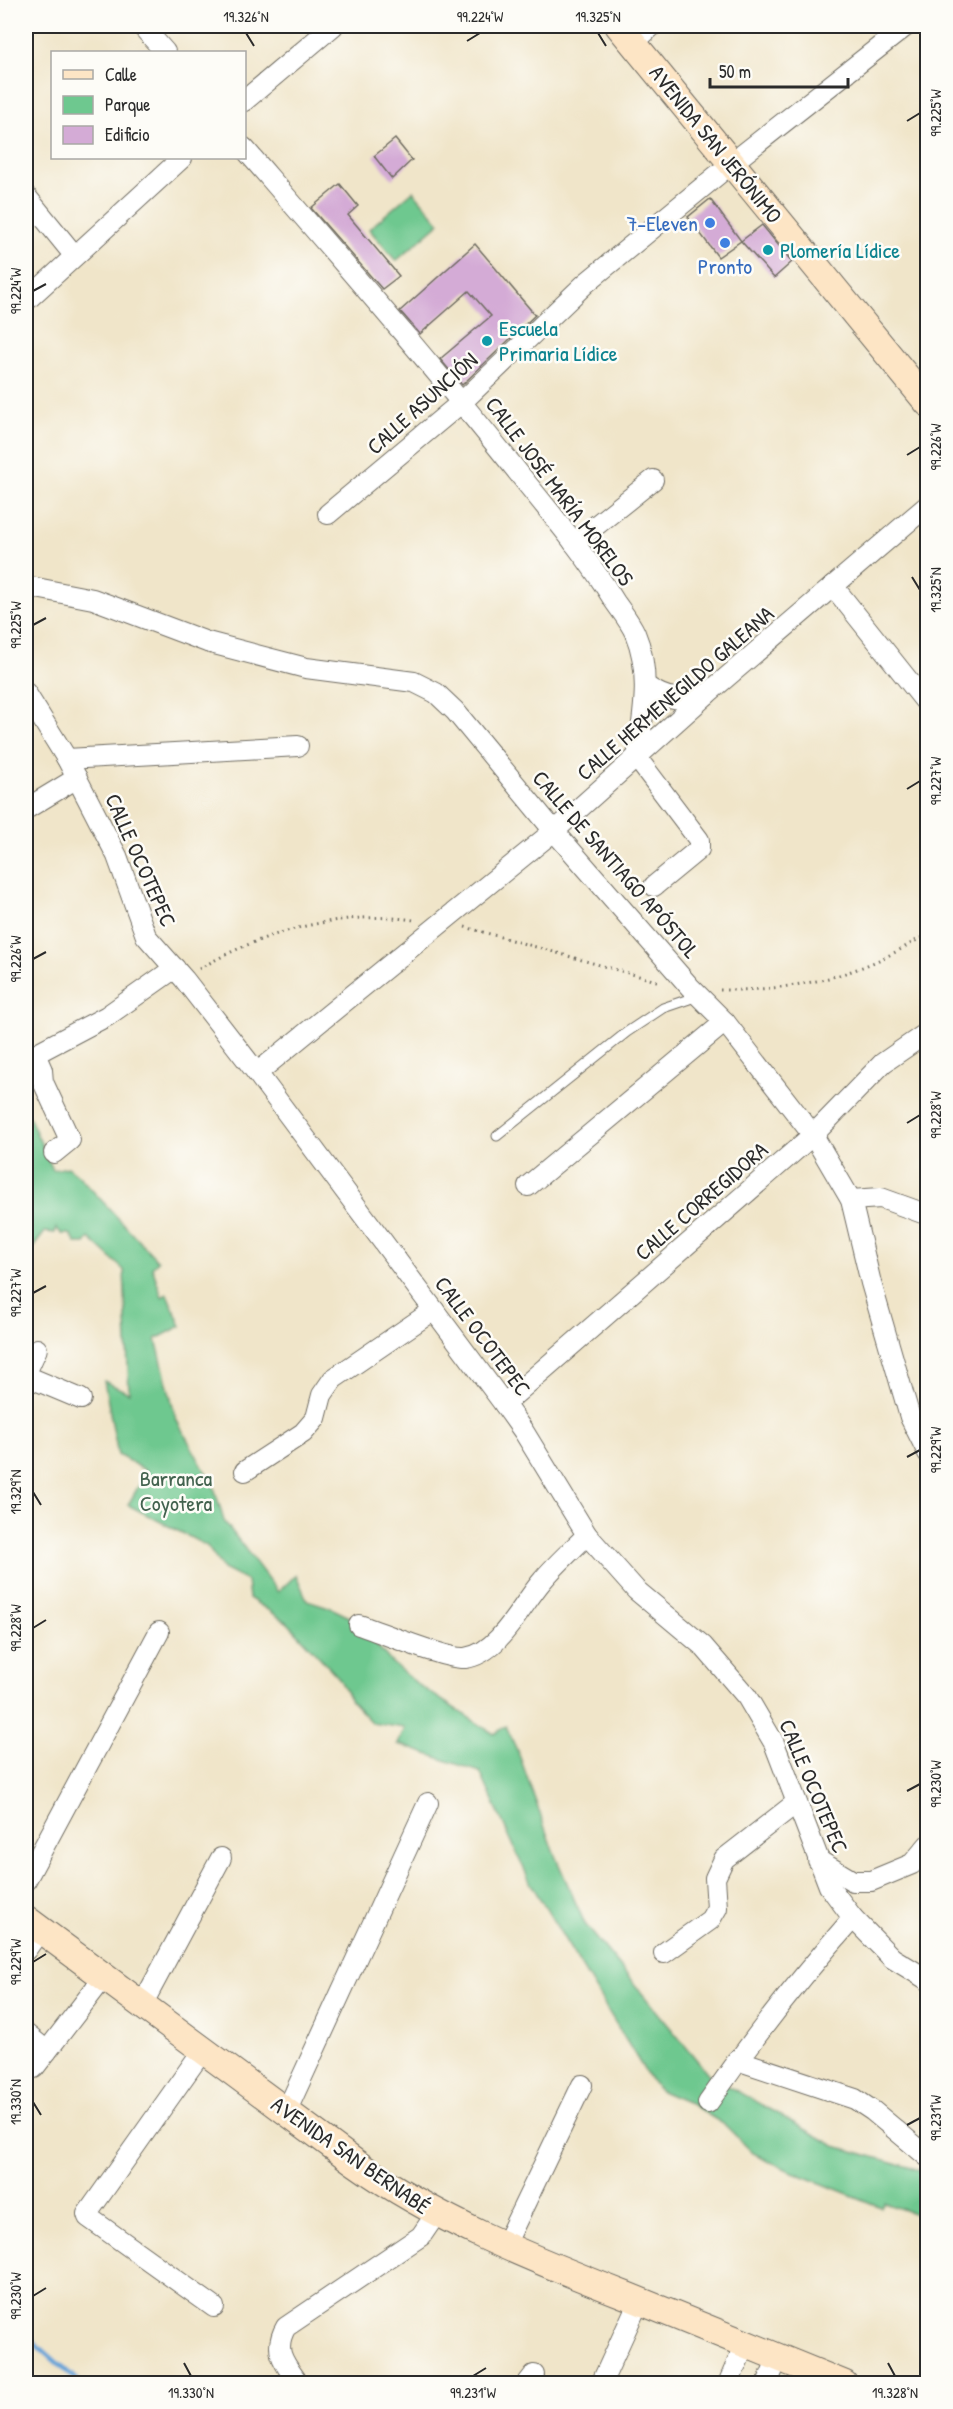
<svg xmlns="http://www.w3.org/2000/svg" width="953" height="2409" font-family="'Patrick Hand',sans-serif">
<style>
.green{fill:#6ec88f;stroke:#4c7a5d;stroke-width:1.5}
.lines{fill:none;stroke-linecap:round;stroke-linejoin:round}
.stream{stroke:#67a4d8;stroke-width:5}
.building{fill:#d4abd6}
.service-casing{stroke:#706c62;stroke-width:11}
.minor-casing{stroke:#706c62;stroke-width:22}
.secondary-casing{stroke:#706c62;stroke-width:29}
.path{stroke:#706c62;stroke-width:3;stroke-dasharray:1.5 4.5;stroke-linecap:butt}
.service{stroke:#fff;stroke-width:9}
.minor{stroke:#fff;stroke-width:20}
.secondary{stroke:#fde5c5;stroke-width:27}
.ticks{fill:none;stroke:#2b2b2b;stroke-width:2}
.shop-dot{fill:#3f7fe0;stroke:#fdfcf7;stroke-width:2}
.culture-dot{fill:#0f9aa8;stroke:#fdfcf7;stroke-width:2}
.labels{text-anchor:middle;stroke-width:5;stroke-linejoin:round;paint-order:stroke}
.street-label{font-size:22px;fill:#2b2b2b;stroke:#fdfcf7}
.shop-label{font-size:22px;fill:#366cbe;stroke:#fdfcf7;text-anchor:end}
.culture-label{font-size:22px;fill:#0d838f;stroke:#fdfcf7;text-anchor:start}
.park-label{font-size:22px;fill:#42624e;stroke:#fdfcf7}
.neatline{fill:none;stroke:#2b2b2b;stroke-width:2}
.ticks-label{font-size:15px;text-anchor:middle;fill:#2b2b2b}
</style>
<rect width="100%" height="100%" fill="#fdfcf7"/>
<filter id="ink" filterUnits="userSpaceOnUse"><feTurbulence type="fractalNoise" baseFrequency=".0167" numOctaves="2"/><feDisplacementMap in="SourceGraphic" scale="12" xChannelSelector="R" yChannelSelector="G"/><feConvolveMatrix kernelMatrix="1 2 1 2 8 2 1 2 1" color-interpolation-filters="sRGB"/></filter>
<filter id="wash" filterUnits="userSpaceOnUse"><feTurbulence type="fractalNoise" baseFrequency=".008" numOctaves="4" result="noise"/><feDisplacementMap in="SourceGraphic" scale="24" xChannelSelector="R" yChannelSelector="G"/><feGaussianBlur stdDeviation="1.35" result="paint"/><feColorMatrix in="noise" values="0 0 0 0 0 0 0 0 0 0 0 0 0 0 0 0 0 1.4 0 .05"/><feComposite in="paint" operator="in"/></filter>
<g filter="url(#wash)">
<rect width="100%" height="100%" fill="#f0e5c9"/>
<g class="green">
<polygon points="413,191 440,223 396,261 369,229"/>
<polygon points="26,1110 53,1170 68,1167 78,1175 158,1261 152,1267 162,1297 167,1294 181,1326 156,1339 176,1419 214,1487 224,1521 278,1592 296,1575 307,1600 329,1607 368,1626 376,1644 391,1662 420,1686 494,1734 506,1726 520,1757 553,1851 585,1924 710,2076 835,2146 927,2172 927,2221 925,2220 925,2217 884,2203 881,2207 788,2170 753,2153 725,2125 689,2103 661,2091 652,2083 531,1884 480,1772 398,1744 405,1728 372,1723 351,1701 339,1678 287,1622 249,1598 247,1581 223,1569 207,1546 128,1505 147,1471 118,1455 104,1381 129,1393 124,1270 89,1238 85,1243 76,1243 70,1234 62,1234 56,1228 55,1233 45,1232 28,1254 26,1252"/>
</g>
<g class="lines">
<polyline class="stream" points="26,2335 81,2384"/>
</g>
<g id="blocks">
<g class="building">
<polygon points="395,139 412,160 392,179 374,156"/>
<polygon points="340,184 358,206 348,215 399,276 382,289 311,208"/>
<polygon points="710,199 741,241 762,225 792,262 774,278 741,241 718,257 688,217"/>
<polygon points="475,244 535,315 462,385 440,359 491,316 469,291 420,334 400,311"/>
</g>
</g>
</g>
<g filter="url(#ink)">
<use href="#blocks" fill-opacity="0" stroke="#706c62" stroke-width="1.5"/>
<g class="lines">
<defs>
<polyline id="service" points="497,1136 627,1032 663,1008 698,996"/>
<g id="minor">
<polyline points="142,26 165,52"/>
<polyline points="633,43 652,26"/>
<polyline points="244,101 333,26"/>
<path d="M244,148C340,259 437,370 528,485C559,523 590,561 615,602C622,612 630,622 635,633C652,673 643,717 637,758"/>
<polyline points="26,196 74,255"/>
<polyline points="26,301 182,158"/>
<polyline points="328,514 462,402 586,283 732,163 906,26"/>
<polyline points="574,543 653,480"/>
<polyline points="26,586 93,599 207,642 306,668 414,682 436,693 455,711 554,831 690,987 725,1022 813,1135 851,1200 871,1283 910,1417 928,1453"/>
<polyline points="833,586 924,700"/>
<path d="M646,686C670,702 680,700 707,694"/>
<polyline points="26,693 67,759 117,856 146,936 184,979 257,1073 504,1404 524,1432 587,1535 636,1590 703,1646 747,1697 774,1743 829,1886 853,1918 892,1958 928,1980"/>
<polyline points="637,758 699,840 699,849 654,886"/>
<polyline points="67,759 298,746"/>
<polyline points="26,809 77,778"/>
<polyline points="26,1054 35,1054 107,1016 175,968"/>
<polyline points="35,1054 42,1070 43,1082 70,1140 54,1153"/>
<polyline points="257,1073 554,831 707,694 928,505"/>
<polyline points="528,1186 725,1022"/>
<polyline points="851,1200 881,1198 928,1215"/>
<polyline points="26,1373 37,1349"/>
<polyline points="26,1376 81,1399"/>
<polyline points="504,1404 813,1135 883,1063 928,1032"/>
<polyline points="245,1471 303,1433 316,1418 322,1395 333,1379 434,1310"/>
<path d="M359,1625C381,1632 447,1660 465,1658C499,1654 522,1604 542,1581C555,1565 572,1550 587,1535"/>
<polyline points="818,1860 853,1881 871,1881 912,1864 928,1845"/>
<polyline points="26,1880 159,1632"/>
<polyline points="26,1950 40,1930"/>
<polyline points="664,1953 710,1920 717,1908 715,1878 724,1859 796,1803"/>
<polyline points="142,2005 221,1858"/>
<polyline points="26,2034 47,2051"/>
<polyline points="203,2050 87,2214 88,2217 214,2307"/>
<polyline points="737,2060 855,2099 873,2111 928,2157"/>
<polyline points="34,2068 104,1977"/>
<path d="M708,2103C753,2038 801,1977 853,1918"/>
<polyline points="286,2112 428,1803"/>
<polyline points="505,2245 582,2085"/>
<path d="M299,2384C285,2364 272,2351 286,2327L421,2236L436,2214"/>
<polyline points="527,2384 534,2375"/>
<polyline points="601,2384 639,2301"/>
<polyline points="728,2384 745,2344"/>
<polyline points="767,2384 778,2357"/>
</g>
<g id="secondary">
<polyline points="619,26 928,403"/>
<path d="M26,1919L353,2161C436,2220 530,2258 625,2295C698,2325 771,2354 844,2384"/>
</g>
</defs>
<use href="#service" class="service-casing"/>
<use href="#minor" class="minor-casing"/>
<use href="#secondary" class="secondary-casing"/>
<g class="path">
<polyline points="465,927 660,982"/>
<path d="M199,969C262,932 340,910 414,920"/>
<path d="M720,990C798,991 862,976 928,933"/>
</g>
<use href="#service" class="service"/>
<use href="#minor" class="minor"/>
<use href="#secondary" class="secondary"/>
</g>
</g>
<path class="ticks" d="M246,33L254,46M598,33L606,46M467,41L480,33M907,121L920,113M33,291L46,284M907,455L920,447M912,577L920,590M33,625L46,618M907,789L920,781M33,959L46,952M907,1123L920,1115M33,1293L46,1286M907,1457L920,1450M33,1492L41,1505M33,1628L46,1620M907,1791L920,1784M33,1962L46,1954M33,2102L41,2115M907,2125L920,2118M33,2296L46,2288M184,2363L191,2376M888,2363L895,2376M473,2376L486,2368"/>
<g class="shop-dot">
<circle cx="710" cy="223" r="6"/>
<circle cx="725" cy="243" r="6"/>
</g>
<g class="culture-dot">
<circle cx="768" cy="250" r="6"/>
<circle cx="487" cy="341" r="6"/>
</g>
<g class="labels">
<g class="street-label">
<text transform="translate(716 144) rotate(51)" y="8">AVENIDA SAN JERÓNIMO</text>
<text transform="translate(422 403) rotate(-42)" y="8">CALLE ASUNCIÓN</text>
<text transform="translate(560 491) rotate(53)" y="8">CALLE JOSÉ MARÍA MORELOS</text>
<text transform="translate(675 693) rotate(-41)" y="8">CALLE HERMENEGILDO GALEANA</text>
<text transform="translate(141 860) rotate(66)" y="8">CALLE OCOTEPEC</text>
<text transform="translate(616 864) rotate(49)" y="8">CALLE DE SANTIAGO APÓSTOL</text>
<text transform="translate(701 1201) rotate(-41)" y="8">CALLE CORREGIDORA</text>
<text transform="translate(483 1336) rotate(53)" y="8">CALLE OCOTEPEC</text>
<text transform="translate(814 1786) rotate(67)" y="8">CALLE OCOTEPEC</text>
<text transform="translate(351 2155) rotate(35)" y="8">AVENIDA SAN BERNABÉ</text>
</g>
<g class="shop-label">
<text x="698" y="231">7-Eleven</text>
<text x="725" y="274" text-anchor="middle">Pronto</text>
</g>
<g class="culture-label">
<text x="780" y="258">Plomería Lídice</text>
<text x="499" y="336">Escuela<tspan x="499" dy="25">Primaria Lídice</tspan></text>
</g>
<g class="park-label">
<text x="176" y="1486">Barranca<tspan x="176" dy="25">Coyotera</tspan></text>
</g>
</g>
<rect width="953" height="2409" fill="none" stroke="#fdfcf7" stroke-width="66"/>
<rect x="51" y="51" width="195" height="108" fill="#fdfcf7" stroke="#a9a8a5" stroke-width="1.5"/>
<rect x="63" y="70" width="30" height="9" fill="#fde5c5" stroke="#a9a8a5" stroke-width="1.5"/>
<text x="105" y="81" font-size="18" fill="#2b2b2b">Calle</text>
<rect x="63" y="96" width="30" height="18" fill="#6ec88f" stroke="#a9a8a5" stroke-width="1.5"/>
<text x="105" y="111" font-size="18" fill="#2b2b2b">Parque</text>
<rect x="63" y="126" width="30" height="18" fill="#d4abd6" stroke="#a9a8a5" stroke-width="1.5"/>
<text x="105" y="141" font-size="18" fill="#2b2b2b">Edificio</text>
<path d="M710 78v9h138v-9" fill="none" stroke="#2b2b2b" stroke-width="3"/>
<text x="719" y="78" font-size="18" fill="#2b2b2b" stroke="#fdfcf7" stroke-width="4.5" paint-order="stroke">50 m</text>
<rect x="33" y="33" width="887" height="2343" class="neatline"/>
<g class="ticks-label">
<text x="246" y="22">19.326°N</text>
<text x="480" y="22">99.224°W</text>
<text x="598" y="22">19.325°N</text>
<text transform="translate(936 113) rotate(-90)" y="5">99.225°W</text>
<text transform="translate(16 291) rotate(-90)" y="5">99.224°W</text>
<text transform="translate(936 447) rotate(-90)" y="5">99.226°W</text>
<text transform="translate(936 590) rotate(-90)" y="5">19.325°N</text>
<text transform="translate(16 625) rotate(-90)" y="5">99.225°W</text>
<text transform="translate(936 781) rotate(-90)" y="5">99.227°W</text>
<text transform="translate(16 959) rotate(-90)" y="5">99.226°W</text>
<text transform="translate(936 1115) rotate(-90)" y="5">99.228°W</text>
<text transform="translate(16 1293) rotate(-90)" y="5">99.227°W</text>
<text transform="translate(936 1450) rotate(-90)" y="5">99.229°W</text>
<text transform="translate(16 1492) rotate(-90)" y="5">19.329°N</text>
<text transform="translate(16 1628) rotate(-90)" y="5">99.228°W</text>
<text transform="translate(936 1784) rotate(-90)" y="5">99.230°W</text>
<text transform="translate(16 1962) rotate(-90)" y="5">99.229°W</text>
<text transform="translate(16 2102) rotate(-90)" y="5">19.330°N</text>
<text transform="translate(936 2118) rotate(-90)" y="5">99.231°W</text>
<text transform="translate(16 2296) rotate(-90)" y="5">99.230°W</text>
<text x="191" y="2398">19.330°N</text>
<text x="473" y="2398">99.231°W</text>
<text x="895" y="2398">19.328°N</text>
</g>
</svg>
